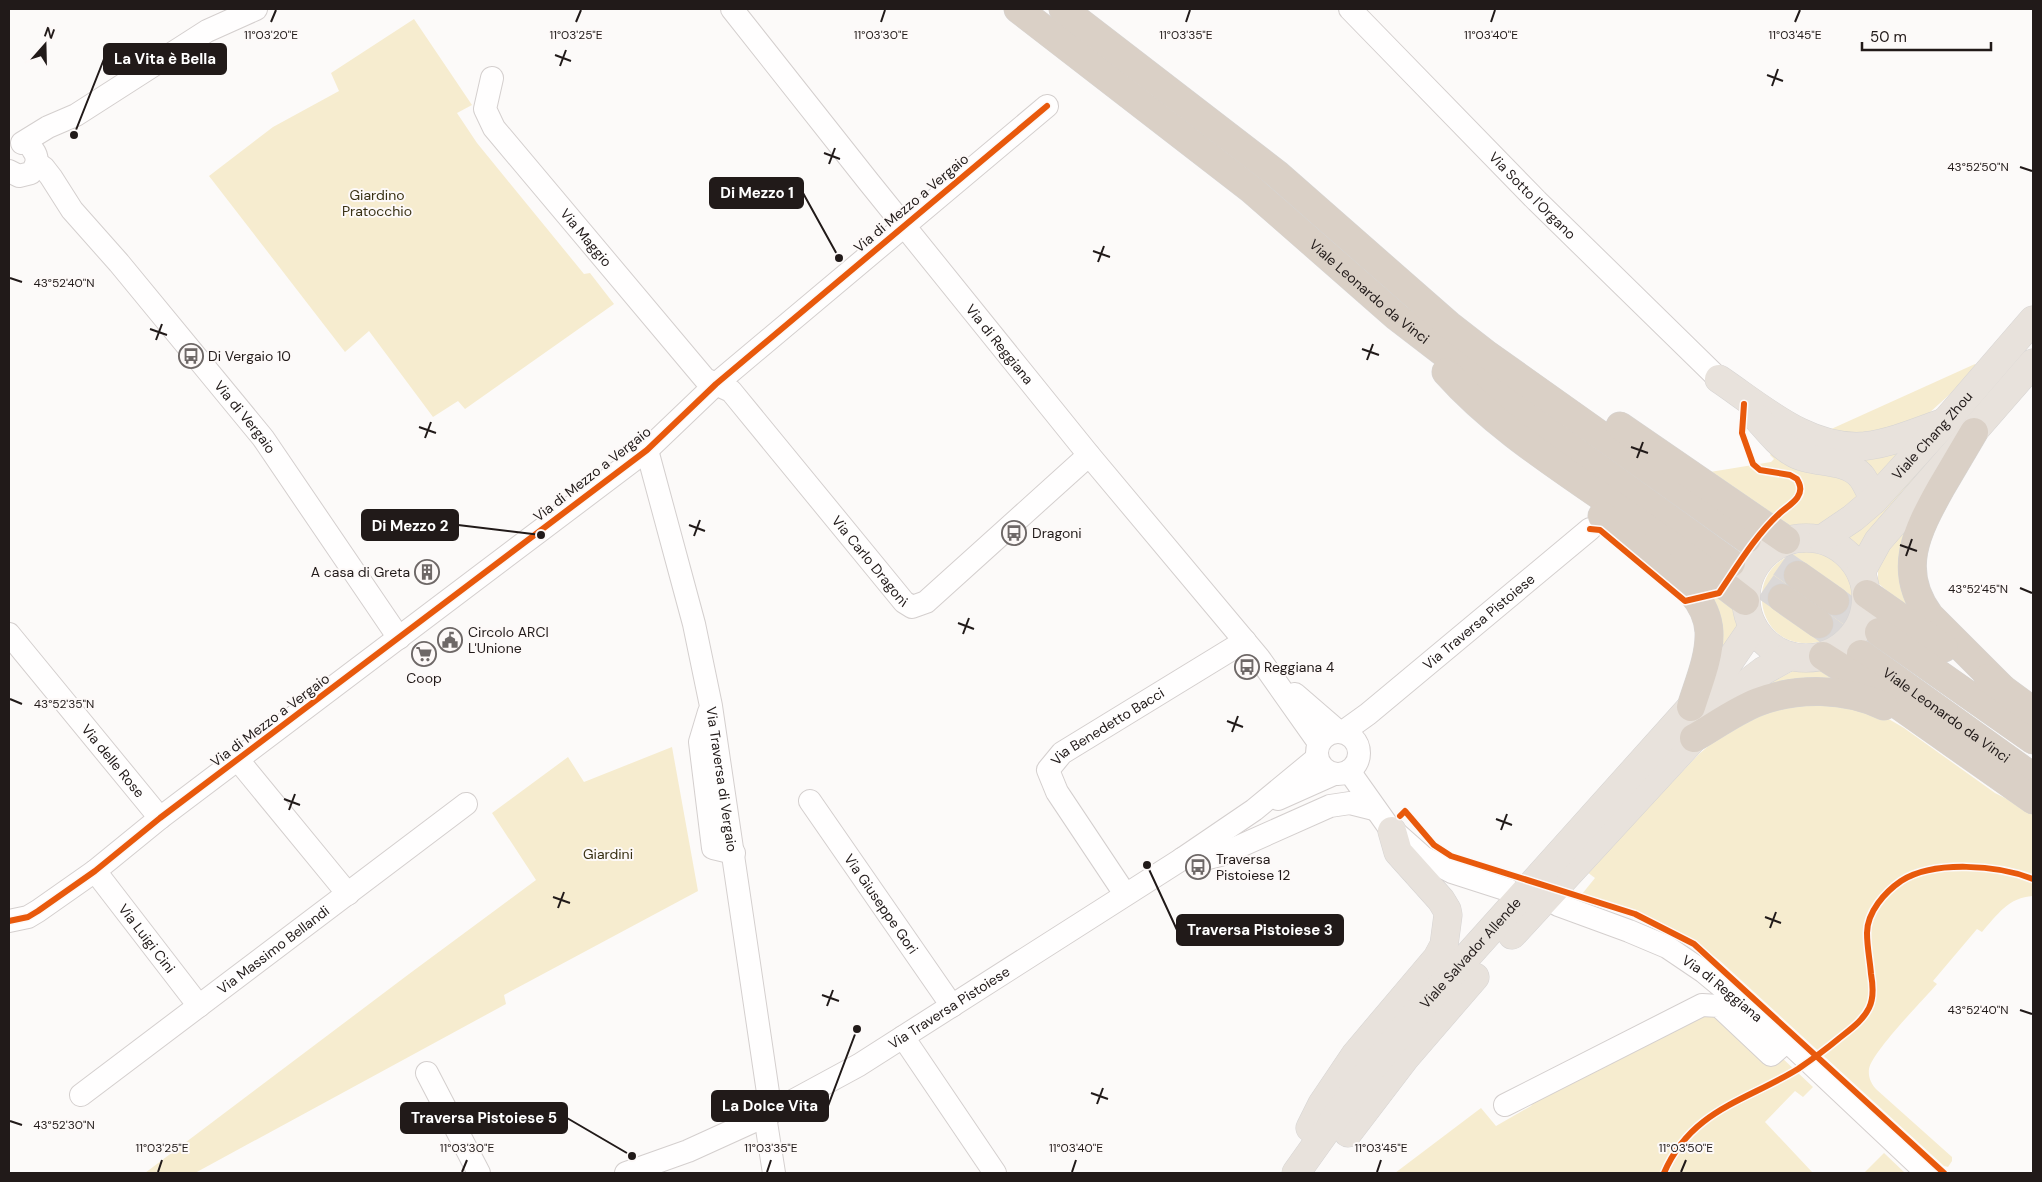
<svg xmlns="http://www.w3.org/2000/svg" width="2042" height="1182" font-family="'DM Sans',sans-serif">
<style>
.green{fill:#f6eccf;fill-rule:evenodd}
.lines{fill:none;stroke-linecap:round;stroke-linejoin:round}
.highway-tunnel{stroke:#dbd8d7;stroke-width:28;stroke-dasharray:28 14;stroke-linecap:butt}
.minor-casing{stroke:#d4cfce;stroke-width:24}
.major-casing{stroke:#d6d4d3;stroke-width:29}
.highway-casing{stroke:#d6d4d3;stroke-width:29}
.minor{stroke:#fffefe;stroke-width:22}
.major{stroke:#e8e2dc;stroke-width:28}
.highway{stroke:#dad0c6;stroke-width:28}
.cycleway-casing{stroke:#fdf9f8;stroke-width:9}
.cycleway{stroke:#e8590c;stroke-width:6}
.ticks{fill:none;stroke:#211a19;stroke-width:2}
.labels{text-anchor:middle;stroke-width:4;stroke-linejoin:round;paint-order:stroke}
.park-label{font-size:14px;fill:#383013;stroke:#fdf9f8}
.street-label{font-size:14px;fill:#211a19;stroke:#fdf9f8}
.poi-label{font-size:14px;fill:#211a19;stroke:#fdf9f8;text-anchor:start}
.ticks-label{font-size:12px;text-anchor:middle;fill:#211a19;stroke:#fdf9f8;stroke-width:4;stroke-linejoin:round;paint-order:stroke}
.leader{fill:none;stroke:#211a19;stroke-width:2}
.callout-dot{fill:#211a19;stroke:#fdf9f8;stroke-width:2}
.callout{fill:#211a19;stroke:#211a19;stroke-width:2}
.callout-label{font-size:15px;text-anchor:middle;font-weight:bold;fill:#fff}
</style>
<rect width="100%" height="100%" fill="#fcfaf9"/>
<g class="green">
<polygon points="414,19 472,105 457,113 477,143 584,274 590,273 614,304 465,409 458,401 433,417 369,331 345,352 209,176 273,127 339,91 331,73"/>
<polygon points="1975,364 1977,367 1959,386 1929,413 1878,437 1829,430"/>
<polygon points="2004,374 2006,376 1859,552 1842,538"/>
<polygon points="1912,439 1873,487 1814,448"/>
<polygon points="1773,451 1849,477 1861,496 1822,527 1795,526 1779,523 1710,472 1771,462 1774,459 1770,455"/>
<polygon points="1905,528 1907,528 1916,616 1878,583 1878,563"/>
<path d="M1804,552C1865,551 1870,639 1811,643C1752,648 1742,560 1804,552ZM1805,563L1844,590L1814,634L1775,606Z"/>
<polygon points="1711,591 1734,606 1741,624 1717,665 1719,616"/>
<polygon points="1795,670 1822,670 1848,680 1744,697"/>
<path d="M1803,699L1875,711L1904,728L1995,793L2033,812V896C2009,897 1997,915 1982,932L1977,929L1933,981L1937,984C1923,1000 1872,1052 1869,1069C1868,1077 1871,1084 1877,1090L1952,1157V1161L1948,1167L1944,1166L1719,960C1674,925 1636,911 1582,894L1595,878L1587,872L1698,755L1728,729Z"/>
<polygon points="672,747 698,891 504,995 506,1004 195,1173 145,1173 409,974 536,880 492,813 568,757 584,782"/>
<polygon points="1708,1013 1780,1056 1813,1087 1803,1097 1795,1091 1765,1122 1813,1173 1395,1173 1481,1108 1496,1126 1531,1106 1541,1093"/>
<polygon points="1884,1153 1905,1173 1864,1173"/>
</g>
<g class="lines">
<g class="highway-tunnel">
<polyline points="1747,539 1798,575"/>
<polyline points="1731,563 1782,598"/>
<polyline points="1835,601 1879,632"/>
<polyline points="1819,624 1861,654"/>
</g>
<defs>
<g id="minor">
<path id="s1" d="M732,9L868,181L1089,455L1259,658L1319,743"/>
<path id="s2" d="M1350,9L1537,201L1719,379"/>
<path id="s3" d="M492,78L485,109L494,128L705,379L731,391L904,602L912,607L926,602L1089,455"/>
<polyline points="22,143 48,127 76,115 207,31 256,9"/>
<path id="s4" d="M37,163L44,168L51,177L72,210L119,263L263,438L399,638"/>
<path d="M9,171L19,176L31,173C37,165 39,158 33,150"/>
<path id="s5" d="M647,450L694,624L711,706L771,1113"/>
<path id="s6" d="M9,634L160,818"/>
<polyline points="1295,694 1339,732"/>
<polyline points="709,712 700,742 713,848 734,853"/>
<circle cx="1338" cy="753" r="21"/>
<path id="s7" d="M1343,732L1368,714L1590,529"/>
<polyline points="238,760 348,894"/>
<polyline points="1349,771 1388,826 1423,857 1452,872 1508,890"/>
<polyline points="1278,799 1334,774"/>
<path id="s8" d="M810,801L952,1006"/>
<polyline points="1182,859 1208,858 1220,855 1330,806 1350,803 1374,809"/>
<path id="s9" d="M95,871L199,1006"/>
<path id="s10" d="M1125,894L1057,792L1048,770L1062,753L1245,641"/>
<path id="s11" d="M1558,905L1629,931L1667,947L1704,972L1787,1041L1927,1173"/>
<polyline points="9,921 28,917 38,911 95,871 160,818 647,450 716,384 1047,106"/>
<polyline points="903,1037 995,1173"/>
<polyline points="427,1073 479,1173"/>
<path id="s12" d="M81,1095L466,804"/>
<polyline points="1505,1105 1702,1005 1719,1006 1771,1055 1787,1041"/>
<polyline points="765,1116 774,1173"/>
<path id="s13" d="M626,1173L688,1151L765,1116L859,1065L1182,859L1254,810L1317,758"/>
</g>
<g id="major">
<path d="M1719,379C1762,408 1809,451 1865,446C1891,443 1917,432 1942,423"/>
<path d="M1756,417C1767,429 1778,444 1792,452C1812,465 1844,457 1861,476C1866,482 1870,492 1874,500"/>
<circle cx="1806" cy="598" r="60"/>
<path id="s14" d="M1822,539L1853,518L1874,500L1944,423L2033,320"/>
<polyline points="1861,572 1878,541 2033,363"/>
<polyline points="1512,935 1738,690 1763,671 1790,656"/>
<polyline points="1310,1128 1322,1104 1355,1055 1437,958 1444,945 1448,915 1447,910 1441,900 1398,852 1392,831"/>
<polyline points="1348,1133 1406,1057 1475,977"/>
<path id="s15" d="M1296,1173L1363,1079L1420,1009L1691,707L1727,665L1753,627"/>
</g>
<g id="highway">
<path id="s16" d="M1018,9L1252,190L1397,317L1518,410L1731,563"/>
<polyline points="1063,9 1277,174 1449,325 1485,353 1747,539"/>
<path d="M1446,372C1495,427 1559,467 1619,509C1662,538 1704,569 1745,601"/>
<polyline points="1620,426 1786,540"/>
<path d="M1974,432C1963,451 1952,469 1941,488C1917,531 1896,571 1930,616L2002,688"/>
<path d="M1602,516C1617,528 1631,541 1646,553C1672,574 1707,595 1709,632C1710,657 1698,684 1691,707"/>
<polyline points="1798,575 1835,601"/>
<polyline points="1867,594 1944,648"/>
<polyline points="1782,598 1819,624"/>
<polyline points="1879,632 2033,740"/>
<path id="s17" d="M1861,654L2033,777"/>
<polyline points="1823,656 1881,693 2033,800"/>
<polyline points="1988,678 2033,711"/>
<path d="M1694,738C1715,726 1735,711 1758,702C1798,687 1845,688 1884,706"/>
</g>
</defs>
<use href="#minor" class="minor-casing"/>
<use href="#major" class="major-casing"/>
<use href="#highway" class="highway-casing"/>
<use href="#minor" class="minor"/>
<use href="#major" class="major"/>
<use href="#highway" class="highway"/>
<defs>
<g id="cycleway">
<path d="M1590,529L1600,530L1685,601L1719,593C1738,565 1755,536 1780,513C1789,505 1805,497 1799,483L1797,479L1790,475L1760,470L1753,464L1742,433L1744,404"/>
<polyline points="1400,816 1405,811 1434,845 1451,856 1635,914 1694,944 1944,1173"/>
<polyline points="9,921 28,917 38,911 95,871 160,818 647,450 716,384 1047,106"/>
<path d="M1664,1173C1691,1110 1746,1101 1798,1069C1811,1060 1825,1050 1837,1040C1849,1030 1862,1022 1869,1008C1874,998 1873,985 1871,974C1870,961 1867,947 1867,933C1867,912 1885,892 1901,881C1934,860 1998,865 2033,879"/>
</g>
</defs>
<use href="#cycleway" class="cycleway-casing"/>
<use href="#cycleway" class="cycleway"/>
</g>
<path class="ticks" d="M271,22L276,10M576,22L581,10M881,22L885,10M1186,22L1190,10M1491,22L1495,10M1795,22L1800,10M555,55L571,61M560,66L566,50M1767,75L1783,81M1772,86L1778,69M824,153L840,159M829,164L835,148M2020,167L2032,171M1093,251L1110,257M1098,262L1104,246M10,278L22,282M150,329L167,335M156,340L162,324M1362,349L1379,355M1367,360L1373,344M419,427L436,433M425,438L431,422M1631,447L1648,453M1637,458L1643,442M689,525L705,531M694,536L700,520M1900,545L1917,551M1906,556L1912,539M2020,588L2032,593M958,623L974,629M963,634L969,618M10,699L22,704M1227,721L1243,727M1232,732L1238,716M284,799L300,805M289,810L295,794M1496,819L1512,825M1501,830L1507,814M553,897L570,903M558,908L564,892M1765,917L1781,923M1770,928L1776,912M822,995L839,1001M827,1006L833,990M2020,1010L2032,1014M1091,1093L1108,1099M1097,1104L1103,1088M10,1121L22,1125M158,1172L162,1160M462,1172L467,1160M767,1172L771,1160M1072,1172L1076,1160M1377,1172L1381,1160M1681,1172L1686,1160"/>
<defs>
<symbol id="bus-ring" viewBox="-11 -11 22 22"><circle r="9.5" fill="#fdf9f8" stroke="#6e6867" stroke-width="1.5"/><path d="M-5-6H5V4H4V6H2V4H-2V6H-4V4H-5ZM-3.5-4V0h7V-4ZM-3.5 1.2v1.5H-2V1.2ZM2 1.2v1.5H3.5V1.2Z" fill="#6e6867"/></symbol>
<symbol id="building-ring" viewBox="-11 -11 22 22"><circle r="9.5" fill="#fdf9f8" stroke="#6e6867" stroke-width="1.5"/><path d="M-4-6H4V6H1V3H-1V6H-4ZM-2.5-4.3h1.7v1.8h-1.7ZM.8-4.3h1.7v1.8H.8ZM-2.5-1h1.7V.8h-1.7ZM.8-1h1.7V.8H.8Z" fill="#6e6867"/></symbol>
<symbol id="civic-ring" viewBox="-11 -11 22 22"><circle r="9.5" fill="#fdf9f8" stroke="#6e6867" stroke-width="1.5"/><path d="M-.6-6.5H3V-4.5H.6V-3L4-1V1h2V6H-6V1h2V-1L-.6-3ZM-1.2 2.5V6h2.4V2.5Z" fill="#6e6867"/></symbol>
<symbol id="supermarket-ring" viewBox="-11 -11 22 22"><circle r="9.5" fill="#fdf9f8" stroke="#6e6867" stroke-width="1.5"/><path d="M-6-5.5h2.5l.6 2H6L4.5 2H-2.5L-4.4-4H-6ZM-1.5 3.2a1.3 1.3 0 1 0 .1 0ZM3 3.2a1.3 1.3 0 1 0 .1 0Z" fill="#6e6867"/></symbol>
</defs>
<g fill-rule="evenodd">
<use href="#bus-ring" x="177" y="342" width="28" height="28"/>
<use href="#bus-ring" x="1000" y="519" width="28" height="28"/>
<use href="#building-ring" x="413" y="558" width="28" height="28"/>
<use href="#civic-ring" x="436" y="626" width="28" height="28"/>
<use href="#supermarket-ring" x="410" y="640" width="28" height="28"/>
<use href="#bus-ring" x="1233" y="653" width="28" height="28"/>
<use href="#bus-ring" x="1184" y="853" width="28" height="28"/>
</g>
<g class="labels">
<g class="park-label">
<text x="377" y="200">Giardino<tspan x="377" dy="16">Pratocchio</tspan></text>
<text x="608" y="859">Giardini</text>
</g>
<g class="street-label">
<text dy="5" stroke="none"><textPath href="#s2" startOffset="261">Via Sotto l'Organo</textPath></text>
<text transform="translate(911 203) rotate(-40)" y="5">Via di Mezzo a Vergaio</text>
<text dy="5" stroke="none"><textPath href="#s3" startOffset="196">Via Maggio</textPath></text>
<text dy="5" stroke="none"><textPath href="#s16" startOffset="451">Viale Leonardo da Vinci</textPath></text>
<text dy="5" stroke="none"><textPath href="#s1" startOffset="429">Via di Reggiana</textPath></text>
<text dy="5" stroke="none"><textPath href="#s4" startOffset="329">Via di Vergaio</textPath></text>
<text dy="5" stroke="none"><textPath href="#s14" startOffset="152">Viale Chang Zhou</textPath></text>
<text transform="translate(592 474) rotate(-38)" y="5">Via di Mezzo a Vergaio</text>
<text dy="5" stroke="none"><textPath href="#s3" startOffset="629">Via Carlo Dragoni</textPath></text>
<text dy="5" stroke="none"><textPath href="#s7" startOffset="175">Via Traversa Pistoiese</textPath></text>
<text dy="5" stroke="none"><textPath href="#s17" startOffset="105">Viale Leonardo da Vinci</textPath></text>
<text transform="translate(270 720) rotate(-37)" y="5">Via di Mezzo a Vergaio</text>
<text dy="5" stroke="none"><textPath href="#s10" startOffset="221">Via Benedetto Bacci</textPath></text>
<text dy="5" stroke="none"><textPath href="#s6" startOffset="164">Via delle Rose</textPath></text>
<text dy="5" stroke="none"><textPath href="#s5" startOffset="338">Via Traversa di Vergaio</textPath></text>
<text dy="5" stroke="none"><textPath href="#s8" startOffset="125">Via Giuseppe Gori</textPath></text>
<text dy="5" stroke="none"><textPath href="#s9" startOffset="85">Via Luigi Cini</textPath></text>
<text dy="5" stroke="none"><textPath href="#s12" startOffset="241">Via Massimo Bellandi</textPath></text>
<text dy="5" stroke="none"><textPath href="#s15" startOffset="281">Viale Salvador Allende</textPath></text>
<text dy="5" stroke="none"><textPath href="#s11" startOffset="186">Via di Reggiana</textPath></text>
<text dy="5" stroke="none"><textPath href="#s13" startOffset="364">Via Traversa Pistoiese</textPath></text>
</g>
<g class="poi-label">
<text x="208" y="361">Di Vergaio 10</text>
<text x="1032" y="538">Dragoni</text>
<text x="410" y="577" text-anchor="end">A casa di Greta</text>
<text x="468" y="637">Circolo ARCI<tspan x="468" dy="16">L'Unione</tspan></text>
<text x="1264" y="672">Reggiana 4</text>
<text x="424" y="683" text-anchor="middle">Coop</text>
<text x="1216" y="864">Traversa<tspan x="1216" dy="16">Pistoiese 12</tspan></text>
</g>
</g>
<g class="ticks-label">
<text x="271" y="39">11°03'20"E</text>
<text x="576" y="39">11°03'25"E</text>
<text x="881" y="39">11°03'30"E</text>
<text x="1186" y="39">11°03'35"E</text>
<text x="1491" y="39">11°03'40"E</text>
<text x="1795" y="39">11°03'45"E</text>
<text x="1978" y="171">43°52'50"N</text>
<text x="64" y="287">43°52'40"N</text>
<text x="1978" y="593">43°52'45"N</text>
<text x="64" y="708">43°52'35"N</text>
<text x="1978" y="1014">43°52'40"N</text>
<text x="64" y="1129">43°52'30"N</text>
<text x="162" y="1152">11°03'25"E</text>
<text x="467" y="1152">11°03'30"E</text>
<text x="771" y="1152">11°03'35"E</text>
<text x="1076" y="1152">11°03'40"E</text>
<text x="1381" y="1152">11°03'45"E</text>
<text x="1686" y="1152">11°03'50"E</text>
</g>
<path class="leader" d="M74 135L104 59M839 258L803 193M541 535L458 525M1147 865L1177 930M857 1029L828 1106M632 1156L567 1118"/>
<g class="callout-dot">
<circle cx="74" cy="135" r="5"/>
<circle cx="839" cy="258" r="5"/>
<circle cx="541" cy="535" r="5"/>
<circle cx="1147" cy="865" r="5"/>
<circle cx="857" cy="1029" r="5"/>
<circle cx="632" cy="1156" r="5"/>
</g>
<g class="callout">
<rect x="104" y="44" width="122" height="30" rx="5"/>
<rect x="710" y="178" width="93" height="30" rx="5"/>
<rect x="362" y="510" width="96" height="30" rx="5"/>
<rect x="1177" y="915" width="166" height="30" rx="5"/>
<rect x="712" y="1091" width="116" height="30" rx="5"/>
<rect x="401" y="1103" width="166" height="30" rx="5"/>
</g>
<g class="callout-label">
<text x="165" y="64">La Vita è Bella</text>
<text x="757" y="198">Di Mezzo 1</text>
<text x="410" y="531">Di Mezzo 2</text>
<text x="1260" y="935">Traversa Pistoiese 3</text>
<text x="770" y="1111">La Dolce Vita</text>
<text x="484" y="1123">Traversa Pistoiese 5</text>
</g>
<rect width="2042" height="1182" fill="none" stroke="#211a19" stroke-width="20"/>
<g transform="translate(45 45) rotate(20)" stroke="#fdf9f8" stroke-width="4" paint-order="stroke">
<path d="M0-4L9 19L0 12L-9 19Z" fill="#211a19"/>
<text y="-8" font-size="14" font-weight="bold" text-anchor="middle" fill="#211a19">N</text>
</g>
<path d="M1862 42v8h129v-8" fill="none" stroke="#211a19" stroke-width="2.5"/>
<text x="1870" y="42" font-size="15" fill="#211a19" stroke="#fdf9f8" stroke-width="4" paint-order="stroke">50 m</text>
</svg>
